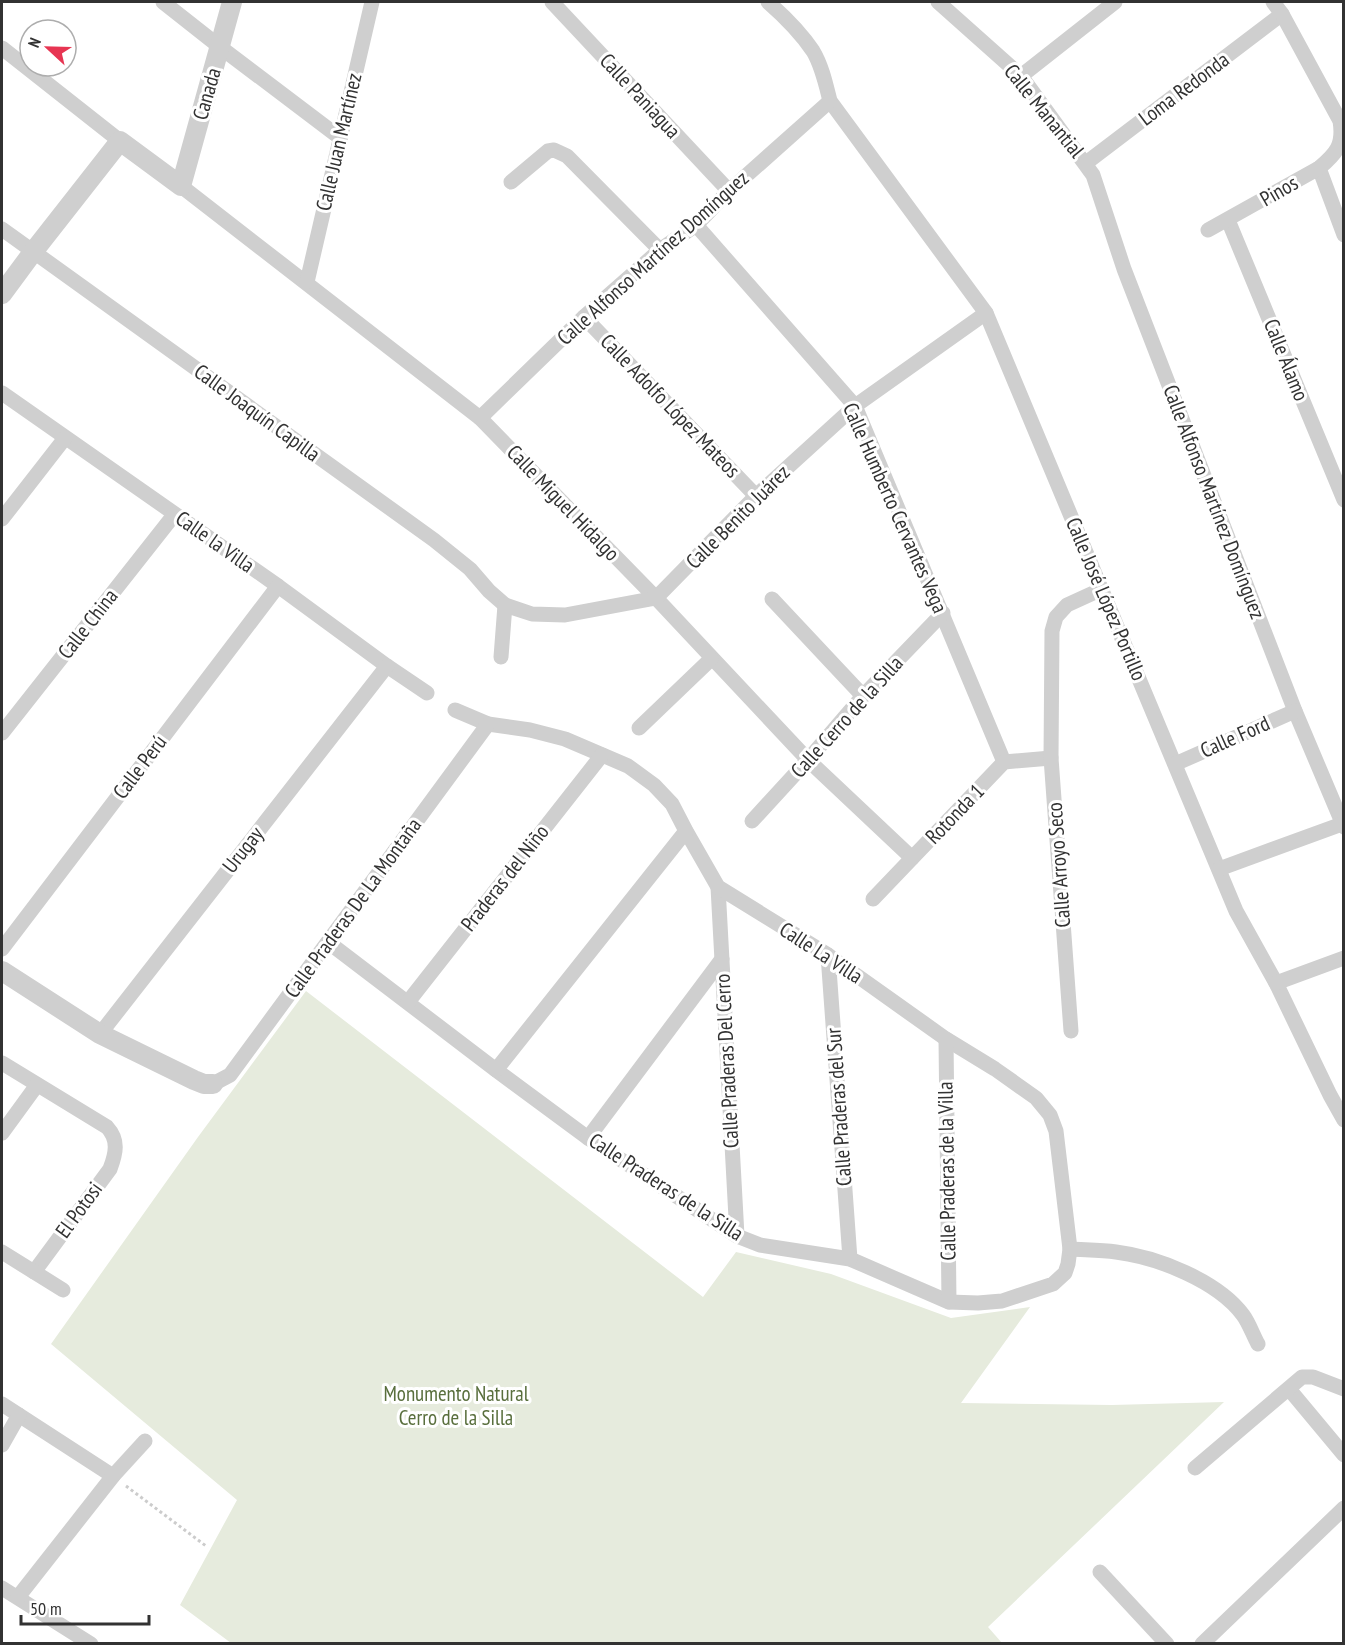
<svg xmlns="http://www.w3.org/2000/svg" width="1345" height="1645" font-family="'PT Sans Narrow',sans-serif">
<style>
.green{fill:#e6ebdd}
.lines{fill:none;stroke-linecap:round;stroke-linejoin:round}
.path{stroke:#ccc;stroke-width:3;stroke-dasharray:3 3;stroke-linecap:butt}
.minor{stroke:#cfcfcf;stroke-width:15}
.tertiary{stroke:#cfcfcf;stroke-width:20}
.labels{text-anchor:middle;stroke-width:6;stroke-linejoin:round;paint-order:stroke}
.street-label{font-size:21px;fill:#323232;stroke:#fff}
.park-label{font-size:21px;fill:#596f3d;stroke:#fff}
</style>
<rect width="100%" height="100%" fill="#fff"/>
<polygon class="green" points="306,991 703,1297 736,1252 831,1274 951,1318 1030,1307 961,1403 1112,1405 1224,1402 988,1627 1002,1643 231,1643 180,1605 237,1500 51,1344 198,1137"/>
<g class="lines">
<polyline class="path" points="126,1486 206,1546"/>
<g class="minor">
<polyline points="163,2 220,47 339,137"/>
<polyline points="552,2 729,191"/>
<path d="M768,2C784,16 801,33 813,51C822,66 826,85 830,101L986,313L1236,911L1276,983L1330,1095L1344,1120"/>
<polyline points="938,2 1021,76 1093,175 1124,269 1295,711 1344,827"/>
<polyline points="2,48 120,141"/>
<polyline points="1021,76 1115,2"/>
<polyline points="1086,163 1282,14"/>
<polyline points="1319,168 1344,235"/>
<polyline points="511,182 548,151 554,150 567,156 660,250"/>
<polyline points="181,186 480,418 656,598 808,760 912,858"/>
<polyline points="1228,220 1344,500"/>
<polyline points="696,225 855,406 1004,762"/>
<polyline points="2,229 434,540 470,569 489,591 505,605"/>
<path d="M1208,230L1319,168C1336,154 1344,145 1340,121L1282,14L1273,2"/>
<polyline points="307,282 372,2"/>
<polyline points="584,317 756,496"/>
<polyline points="2,393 278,586 387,666 427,693"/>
<polyline points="480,418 584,317 660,250 696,225 729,191 830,101"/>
<polyline points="2,519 65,438"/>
<polyline points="772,599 863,696"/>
<polyline points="501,657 505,605 532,614 565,615 656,598 756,496 855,406 986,313"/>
<polyline points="639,728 711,659"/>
<polyline points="2,733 174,515"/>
<polyline points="1175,764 1295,711"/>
<polyline points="752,821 808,760 863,696 943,613"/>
<polyline points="1219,869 1342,824"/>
<polyline points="718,887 737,1236"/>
<polyline points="873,899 1004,762 1051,758"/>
<polyline points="328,942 496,1070 588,1138 737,1236 760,1245 850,1259 949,1302 978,1303 1002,1301 1053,1284 1065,1273 1068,1264 1070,1249 1056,1131 1050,1115 1036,1098 995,1069 946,1039 828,955 718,887 686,831 672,804 654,785 628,766 565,739 530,730 488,724 455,710"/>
<polyline points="2,949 278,586"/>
<polyline points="828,955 850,1259"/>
<polyline points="1276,983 1344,958"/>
<polyline points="408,1002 602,755"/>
<polyline points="1071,1031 1051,758 1052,631 1056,617 1067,605 1102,589"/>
<polyline points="100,1034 387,666"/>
<polyline points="946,1039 949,1302"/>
<path d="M2,1063L107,1127C119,1140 116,1153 110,1169L34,1272"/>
<polyline points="496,1070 686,831"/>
<polyline points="213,1084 230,1075 488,724"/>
<polyline points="2,1133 37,1085"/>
<polyline points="588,1138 722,959"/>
<path d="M1070,1249C1085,1250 1101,1250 1116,1252C1157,1257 1218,1281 1243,1315C1249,1323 1253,1335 1258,1344"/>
<polyline points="2,1252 63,1290"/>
<polyline points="1289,1389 1344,1455"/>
<polyline points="2,1404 113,1476"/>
<polyline points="2,1445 19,1415"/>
<polyline points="1195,1468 1302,1377 1313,1377 1344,1389"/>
<polyline points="1100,1572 1167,1644"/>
<polyline points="2,1588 91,1644"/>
<polyline points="18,1597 113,1476 145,1441"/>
<polyline points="1202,1644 1344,1508"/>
</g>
<g class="tertiary">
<polyline points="2,294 33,252 120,141 181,186 232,2"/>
<polyline points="2,971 100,1034 194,1080 204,1084 213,1084"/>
</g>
</g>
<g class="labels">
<g class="street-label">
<text transform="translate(1184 89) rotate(-37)" y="7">Loma Redonda</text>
<text transform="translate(207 94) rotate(-74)" y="7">Canada</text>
<text transform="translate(640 96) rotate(47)" y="7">Calle Paniagua</text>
<text transform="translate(1044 111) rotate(51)" y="7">Calle Manantial</text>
<text transform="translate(339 142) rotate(-77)" y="7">Calle Juan Martínez</text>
<text transform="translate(1279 191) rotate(-30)" y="7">Pinos</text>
<text transform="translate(653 258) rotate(-42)" y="7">Calle Alfonso Martínez Domínguez</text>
<text transform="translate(1286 360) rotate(68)" y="7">Calle Álamo</text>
<text transform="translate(670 406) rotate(46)" y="7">Calle Adolfo López Mateos</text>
<text transform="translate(257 413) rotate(36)" y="7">Calle Joaquín Capilla</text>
<text transform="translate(1214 502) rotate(69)" y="7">Calle Alfonso Martínez Domínguez</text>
<text transform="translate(563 503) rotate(46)" y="7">Calle Miguel Hidalgo</text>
<text transform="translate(895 508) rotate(66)" y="7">Calle Humberto Cervantes Vega</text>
<text transform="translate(738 517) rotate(-45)" y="7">Calle Benito Juárez</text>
<text transform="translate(215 542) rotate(35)" y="7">Calle la Villa</text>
<text transform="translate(1106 599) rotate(67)" y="7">Calle José López Portillo</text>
<text transform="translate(88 624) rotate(-52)" y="7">Calle China</text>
<text transform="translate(847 717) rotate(-48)" y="7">Calle Cerro de la Silla</text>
<text transform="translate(1235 737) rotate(-24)" y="7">Calle Ford</text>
<text transform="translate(140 767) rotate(-53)" y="7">Calle Perú</text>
<text transform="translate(955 814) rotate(-46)" y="7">Rotonda 1</text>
<text transform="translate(243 850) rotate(-52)" y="7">Urugay</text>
<text transform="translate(1059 865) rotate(-94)" y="7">Calle Arroyo Seco</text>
<text transform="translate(505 878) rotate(-52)" y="7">Praderas del Niño</text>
<text transform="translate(353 908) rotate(-54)" y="7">Calle Praderas De La Montaña</text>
<text transform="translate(821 953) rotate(33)" y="7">Calle La Villa</text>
<text transform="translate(727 1061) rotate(-93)" y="7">Calle Praderas Del Cerro</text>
<text transform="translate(839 1107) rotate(-94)" y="7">Calle Praderas del Sur</text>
<text transform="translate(947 1171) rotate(-91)" y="7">Calle Praderas de la Villa</text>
<text transform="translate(666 1187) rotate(33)" y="7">Calle Praderas de la Silla</text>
<text transform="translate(79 1210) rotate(-54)" y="7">El Potosi</text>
</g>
<g class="park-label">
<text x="456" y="1401">Monumento Natural<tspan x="456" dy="24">Cerro de la Silla</tspan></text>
</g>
</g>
<rect width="1345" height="1645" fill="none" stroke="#323232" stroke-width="6"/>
<g transform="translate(48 48) rotate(292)"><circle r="28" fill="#ffffff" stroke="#adadad" stroke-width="1.5"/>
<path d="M0-4.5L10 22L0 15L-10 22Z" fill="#e73552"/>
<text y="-9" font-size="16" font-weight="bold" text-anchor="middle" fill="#323232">N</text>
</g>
<path d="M21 1615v9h128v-9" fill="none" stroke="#323232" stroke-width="3"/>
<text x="30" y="1615" font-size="18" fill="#323232" stroke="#ffffff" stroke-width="4.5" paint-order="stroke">50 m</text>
</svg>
